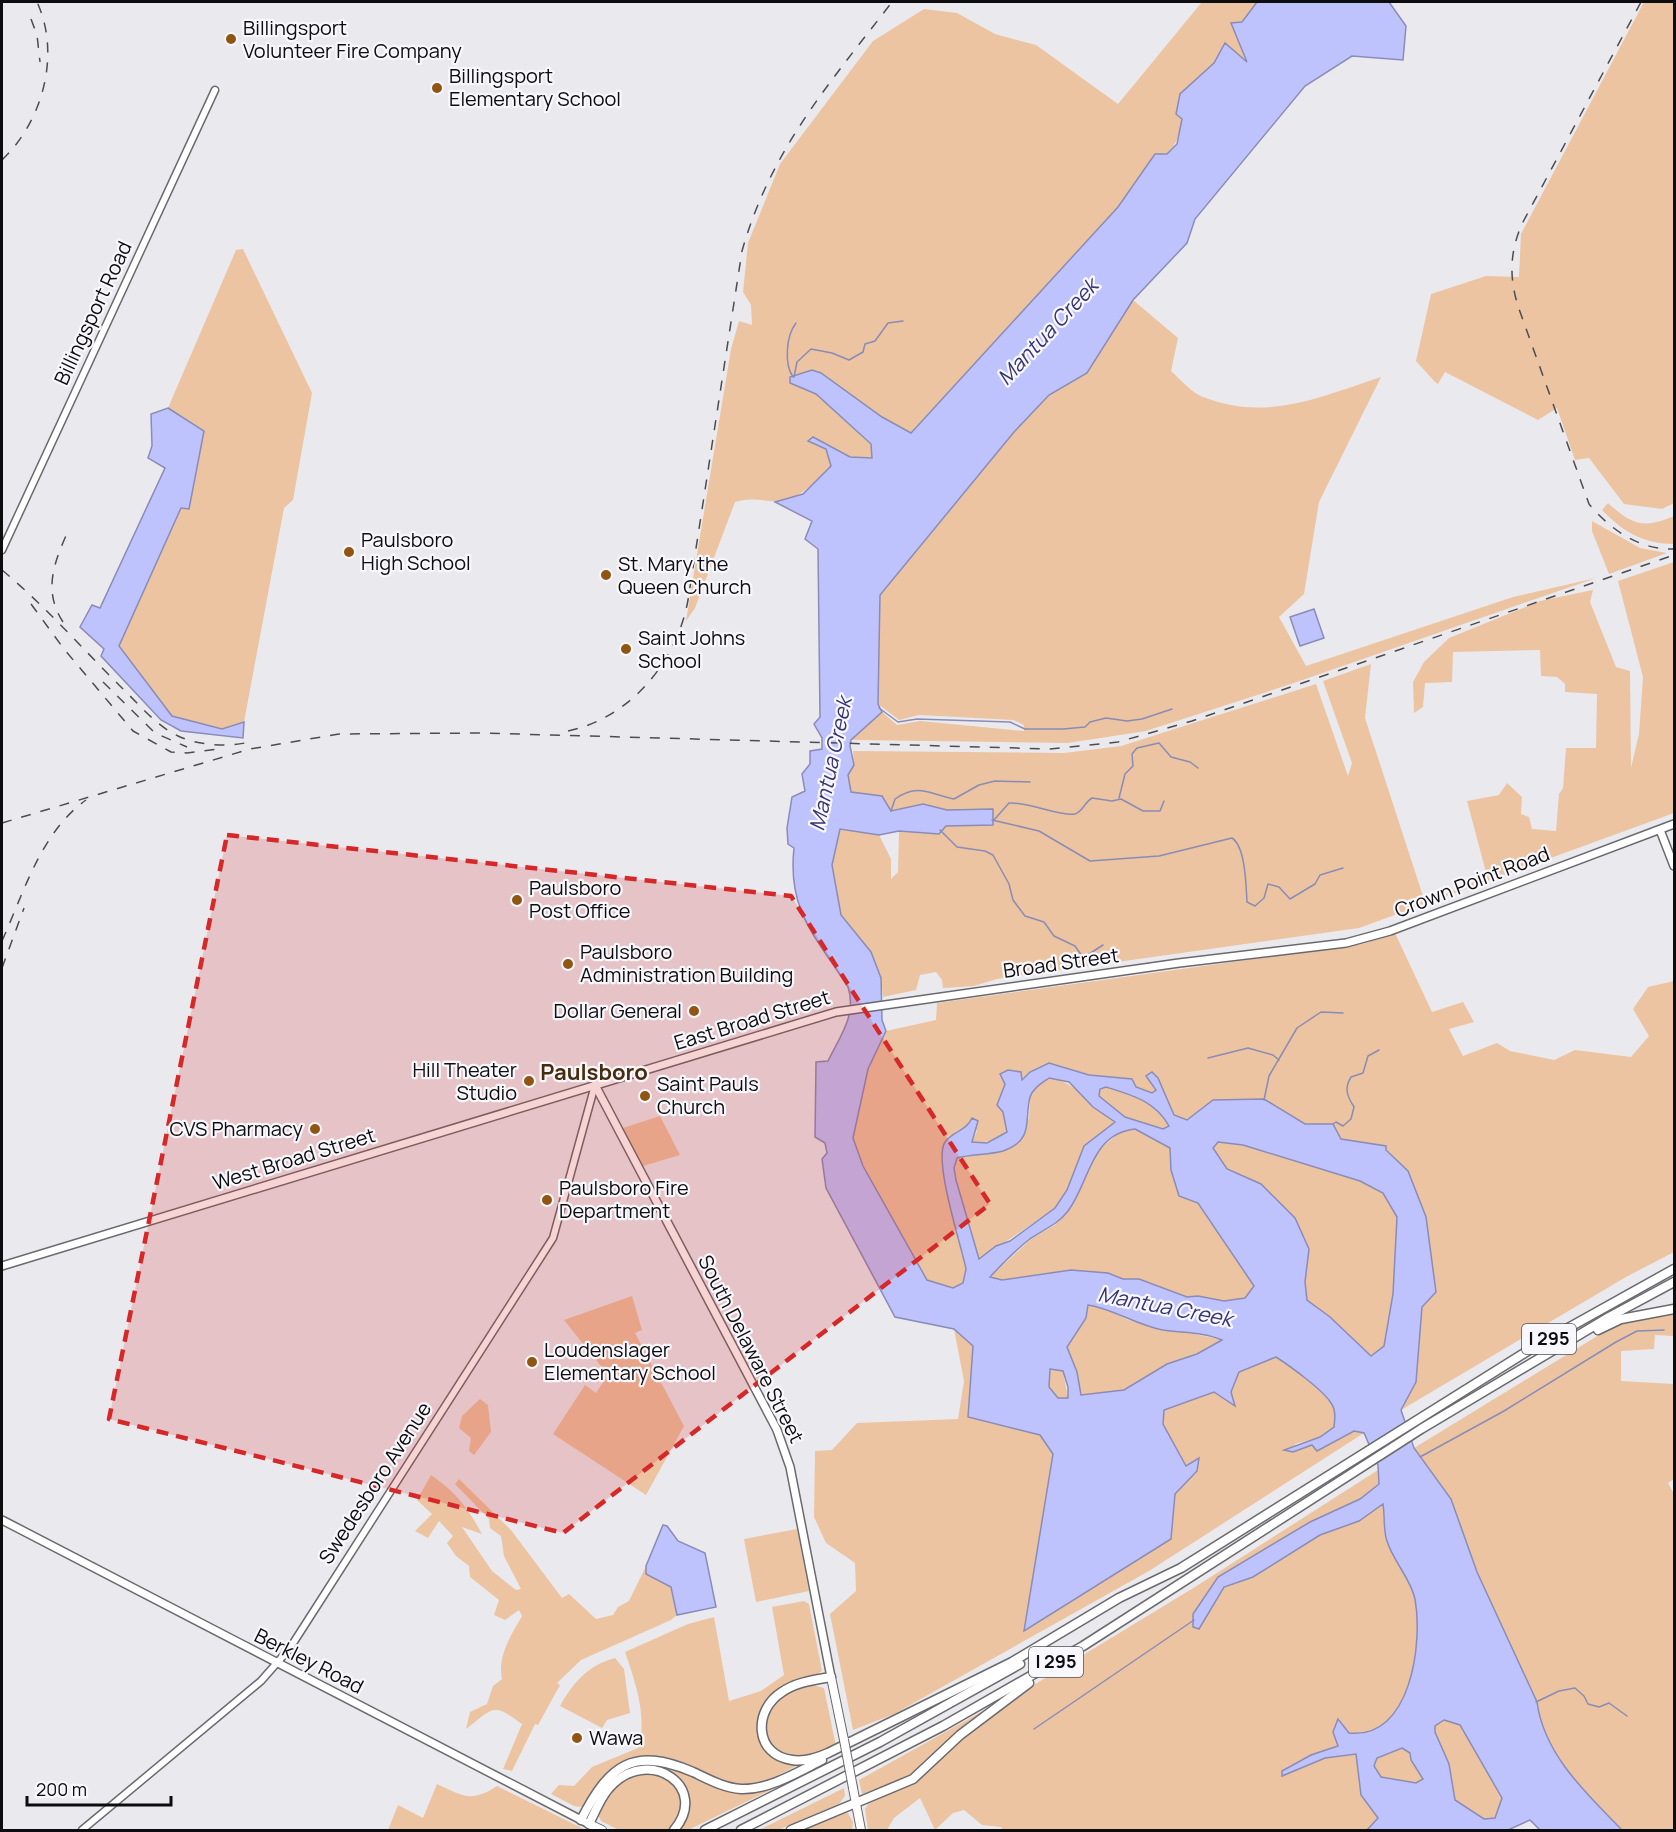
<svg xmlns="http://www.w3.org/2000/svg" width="1676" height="1832" font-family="Manrope,sans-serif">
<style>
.green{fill:#ecc4a1}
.water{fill:#bfc3fd;stroke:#8a8cb6;stroke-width:1.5;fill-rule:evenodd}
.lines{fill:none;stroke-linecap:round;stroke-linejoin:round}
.stream{stroke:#8a8cb6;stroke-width:1.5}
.tertiary-casing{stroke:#6a6a6e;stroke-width:9}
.secondary-casing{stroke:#6a6a6e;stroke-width:10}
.primary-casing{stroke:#6a6a6e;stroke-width:10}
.motorway-casing{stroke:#6a6a6e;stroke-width:11}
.tertiary{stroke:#fff;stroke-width:6}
.secondary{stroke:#fff;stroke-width:7}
.primary{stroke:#fff;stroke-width:8}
.motorway{stroke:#fff;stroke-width:8}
.rail{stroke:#4d4d50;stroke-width:1.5;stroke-dasharray:10 10;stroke-linecap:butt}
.primary-bridge-casing{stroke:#6a6a6e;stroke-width:10;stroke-linecap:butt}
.primary-bridge{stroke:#fff;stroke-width:8}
.marked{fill:#d62828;fill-opacity:0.2;stroke:#d62828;stroke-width:4.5;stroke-dasharray:12 8;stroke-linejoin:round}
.poi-dot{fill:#905513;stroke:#f7f7fc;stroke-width:2}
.labels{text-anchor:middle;stroke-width:4.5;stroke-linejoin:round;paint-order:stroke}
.shield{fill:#f7f7fc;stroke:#535356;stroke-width:1.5}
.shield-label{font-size:18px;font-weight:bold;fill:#0d0d0f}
.poi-label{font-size:20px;fill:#0d0d0f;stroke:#f7f7fc;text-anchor:start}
.street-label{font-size:20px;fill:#0d0d0f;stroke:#f7f7fc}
.water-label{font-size:21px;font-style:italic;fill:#373476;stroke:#f7f7fc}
.quarter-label{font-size:22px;font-weight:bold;fill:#482b0e;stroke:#f7f7fc}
</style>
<rect width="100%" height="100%" fill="#eaeaee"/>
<g class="green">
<path d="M1202,2H1257L1242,22L1248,64L1225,44L1214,63L1180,94C1182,117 1184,137 1167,154H1155L1118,207L910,433L882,417L798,384L816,394L871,445L872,458L850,457L813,437L826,449L831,466C815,481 797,504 772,501C757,500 751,498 735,502L695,608L686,621L731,349L739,321L752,325L751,305L743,292L748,243L780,164L873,41L924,9L957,13L995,34L1036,45L1118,104Z"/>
<polygon points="1644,2 1674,2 1674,503 1662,509 1624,504 1589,458 1575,460 1557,408 1538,420 1445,372 1438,384 1435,382 1416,361 1431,294 1486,276 1519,277 1521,234"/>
<polygon points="243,249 312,393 293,500 284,508 244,722 222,729 172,716 119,646 181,507 188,509 204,432 168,408 236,250"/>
<path d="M1133,300L1178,338L1171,371C1180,379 1192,393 1203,397C1267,422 1320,397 1381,377L1319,502L1304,594L1279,617L1306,666L1513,597L1596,578L1291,684L1146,731L1068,743L851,740L882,712L897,725L920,721L1024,731V725L1013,720L919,715L899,720L878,704L880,595L1014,432L1049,395L1087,373Z"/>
<path d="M1608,503C1632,525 1644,529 1674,516V544C1644,544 1623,532 1602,510Z"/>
<polygon points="1592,521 1640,548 1667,553 1609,574 1592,531"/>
<polygon points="1674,562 1674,813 1359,928 997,979 974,986 943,988 942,980 936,972 920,975 916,990 883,997 881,978 871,952 841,916 832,865 840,828 879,835 891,859 891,879 898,872 899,831 939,834 946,826 993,825 993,809 947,810 923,804 891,811 881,796 851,792 848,775 854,765 853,751 1064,753 1121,746 1316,684 1348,776 1352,763 1323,681 1371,664 1365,718 1423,896 1432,900 1487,876 1467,801 1499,795 1507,783 1522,797 1521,814 1529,817 1532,829 1556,831 1559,794 1563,788 1566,748 1596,748 1597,694 1565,692 1565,684 1557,677 1541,676 1540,650 1453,652 1452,682 1425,683 1423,707 1414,713 1413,682 1424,662 1449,638 1540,601 1593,590 1590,602 1616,667 1630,671 1631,768 1639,734 1643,677 1618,581"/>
<path d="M1395,933L1432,1012L1463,1002L1474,1022L1449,1029L1463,1056L1497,1043L1510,1051L1554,1060L1575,1050L1631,1057L1649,1036L1633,1009L1648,987L1674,981V1252L1626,1277L1401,1410L1416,1382L1422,1307L1408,1171L1386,1149V1146L1341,1139L1333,1124H1305L1264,1099L1213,1100L1187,1120L1174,1115L1158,1078L1151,1084L1156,1090L1152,1093L1136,1087L1132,1079L1089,1075L1049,1063C1033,1071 1022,1081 1005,1084L1003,1112L1007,1132C995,1141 987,1143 972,1142L977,1131L969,1124L955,1132L950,1204L966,1269L963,1283L953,1288L927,1281L863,1165L853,1138L868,1069L886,1031L936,1020L937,1003L1363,944Z"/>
<path d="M1049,1078C1076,1081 1093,1107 1115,1122L1084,1146L1067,1190L1055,1208L979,1260L956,1180L954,1168L957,1158L1003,1151L1014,1145L1029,1118L1030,1097L1037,1085Z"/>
<path d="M1106,1087C1133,1095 1153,1101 1169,1126L1163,1129L1125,1117L1099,1096L1100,1088Z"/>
<polygon points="660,1116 680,1155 643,1166 623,1128"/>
<polygon points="1135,1129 1170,1148 1171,1170 1198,1203 1254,1286 1245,1298 1224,1301 1198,1296 1187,1297 1139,1279 1123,1279 1107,1273 1071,1270 1002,1280 990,1277 1031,1239 1055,1225 1099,1150 1121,1131"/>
<polygon points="1218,1142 1243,1145 1360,1181 1383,1193 1397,1217 1393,1294 1384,1346 1371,1356 1330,1317 1307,1300 1305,1282 1309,1249 1261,1184 1227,1169 1213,1148"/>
<polygon points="632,1296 642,1330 635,1333 684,1426 646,1495 553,1434 585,1385 596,1393 608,1375 564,1320"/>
<polygon points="1088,1305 1102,1307 1128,1320 1223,1340 1197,1354 1167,1364 1124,1390 1080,1396 1077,1372 1067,1347 1086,1318"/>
<path d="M1674,1314V1336L1655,1335L1654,1349L1621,1351V1381L1674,1384V1479L1668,1483L1674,1494V1830H1622C1587,1794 1544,1755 1537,1702L1477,1572L1451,1499L1414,1448L1617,1324Z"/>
<path d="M954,1329L973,1346L968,1417L1040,1435L1053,1454L1024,1631L1171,1539L1175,1494L1197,1471L1199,1458L1186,1466L1163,1424L1164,1410L1214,1392L1234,1404L1231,1392L1239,1372L1276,1357C1290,1366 1322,1390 1331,1403C1336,1410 1335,1419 1335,1427L1320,1437L1295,1444L1293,1451L1313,1445L1317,1451L1354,1431L1364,1433L1149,1571L894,1714L853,1730L830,1614L856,1591L855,1563L826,1543L814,1517L815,1451L832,1450L857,1423L958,1419L964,1381Z"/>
<polygon points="1050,1369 1063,1371 1068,1398 1058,1398 1049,1387"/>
<polygon points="480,1399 488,1405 491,1432 474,1455 469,1451 471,1438 459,1428 462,1416"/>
<path d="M1378,1470L1379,1484L1360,1499L1310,1522L1218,1577L1193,1614V1627L1199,1629L1224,1587L1253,1577L1320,1535L1359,1521L1383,1504C1384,1516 1383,1530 1387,1541C1393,1561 1411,1579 1415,1599C1424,1643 1410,1740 1349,1733L1339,1719L1338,1746L1311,1755L1282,1772V1775L1325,1758L1356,1754L1361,1795L1378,1818L1367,1830H1003L1001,1827L982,1825L964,1810L953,1813L935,1830L920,1798L894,1818L887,1830H868L865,1809L868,1804L918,1781L964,1736L1004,1703L1195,1587Z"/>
<path d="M431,1475C455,1491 468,1508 482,1534L462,1527L492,1571L516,1590L521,1589L504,1556L501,1536L490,1528L489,1519L455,1484L459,1479L511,1530L562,1598L569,1594L596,1619L613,1615L618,1607L629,1601L646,1566V1574L671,1587L677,1615L671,1620L581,1660L557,1683L560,1685L538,1725L535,1724L512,1771L503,1769L522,1724C492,1702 494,1708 466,1729L470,1712L487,1704L493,1686L502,1679C497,1657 511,1635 522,1616L519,1610L505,1620L494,1615L499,1600L470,1577L469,1566L456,1556L447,1543L453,1536L439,1521L428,1538L415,1531L432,1514L417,1500Z"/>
<polygon points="797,1529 809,1591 756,1602 744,1539"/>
<path d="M804,1601L809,1604L822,1671C810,1681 792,1680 779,1688C759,1701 748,1736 770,1752C777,1758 791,1761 800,1764C781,1774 762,1785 740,1785C698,1786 667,1738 621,1762C601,1772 597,1793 581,1807L574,1806L551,1794L559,1785L574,1786L592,1767L638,1748C648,1718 635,1681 625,1652L688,1624L714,1617L729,1701L761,1691L784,1675L772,1607Z"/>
<path d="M615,1658L624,1669L630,1713L607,1720L602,1728L560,1706C573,1683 588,1665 615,1658Z"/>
<path d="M809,1684L824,1688L836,1746C771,1785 723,1709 809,1684Z"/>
<polygon points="983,1711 911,1776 862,1794 859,1780"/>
<polygon points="1444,1720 1460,1725 1502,1798 1495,1818 1484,1819 1455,1800 1435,1732 1435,1726"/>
<polygon points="1402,1748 1410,1753 1411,1761 1424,1779 1416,1783 1381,1777 1374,1766 1377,1758"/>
<path d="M659,1764L723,1788L778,1783L779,1786L688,1830H678C691,1817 692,1792 679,1778C674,1772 665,1768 659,1764Z"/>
<path d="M644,1772H659C678,1788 696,1809 669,1830H619L601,1821L598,1814C607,1791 620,1778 644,1772Z"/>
<path d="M437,1784C463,1796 471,1803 497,1786L586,1830H388L398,1805L423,1818Z"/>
<polygon points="844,1788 845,1796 839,1804 778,1830 759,1830"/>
<polygon points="848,1813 853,1822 852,1830 798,1830 839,1814"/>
</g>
<g class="water">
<path d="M1257,2H1389L1406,26L1403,60L1352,56L1305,86L1195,219L1187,243L1133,300L1087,373L1049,395L1014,432L880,595L878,704L882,712L851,740L850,746L854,765L848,775L851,792L882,796L891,811L923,804L947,810L993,809V825L946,826L939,834L899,831L879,835L840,829L832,865L841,915L871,952L881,978L882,1020L886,1031L868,1069L853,1138L863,1166L927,1280L953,1288L963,1283L966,1269C961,1244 933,1160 945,1142C952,1132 967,1130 972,1118L978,1121L972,1142L987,1143L1007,1132L1003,1112L997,1105L1005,1084L1000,1074L1008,1070L1021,1072L1022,1080L1030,1072L1049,1063L1089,1075L1132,1079L1136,1087L1152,1093L1156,1090L1146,1076L1152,1072L1158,1078L1174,1115L1187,1120L1213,1100L1264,1099L1305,1124H1333L1341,1139L1386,1146V1150L1408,1171L1426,1217L1436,1292L1422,1307L1416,1382L1401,1410L1414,1448L1451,1499L1477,1572L1537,1702C1544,1755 1587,1794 1622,1830H1540L1530,1820L1508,1830H1367L1378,1818L1361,1795L1356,1754L1325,1758L1282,1776V1771L1311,1755L1338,1746L1333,1732L1338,1719L1349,1733C1411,1740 1423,1643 1415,1599C1411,1579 1393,1561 1387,1541C1383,1530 1385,1516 1383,1504L1359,1521L1320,1535L1253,1577L1224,1587L1199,1629L1193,1627V1614L1218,1577L1310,1522L1360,1499L1379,1484L1378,1465L1364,1433L1354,1431L1317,1451L1312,1445L1293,1452L1284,1450L1320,1437L1334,1427C1335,1419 1336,1410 1331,1403C1323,1390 1290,1366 1276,1357L1239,1372L1231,1392L1235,1406L1214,1392L1164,1410L1163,1424L1186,1466L1199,1458L1197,1471L1175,1494L1171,1539L1024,1631L1053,1454L1040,1435L968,1417L973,1346L954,1329L895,1317L826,1188L822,1159L827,1153L825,1143L815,1137L816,1062L828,1061C840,1036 857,1015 848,987C816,937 787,911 794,848L788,844L787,828L792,797L805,791L802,774L810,764V751L822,749V738L814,724L820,717L818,549L805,539L812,521L775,502L803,494L831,466L826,449L808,441L813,437L850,457L872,458L871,444L816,394L790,383V377L812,370L821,373L882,417L911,433L1118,207L1155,154H1167L1177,144L1182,119L1176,114L1180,94L1214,63L1225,43L1247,62L1231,23L1242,22ZM1049,1078L1069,1082L1093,1107L1115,1122L1084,1146L1067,1190L1055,1208L1010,1241L996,1246L979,1259L956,1180L954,1168L957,1158C972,1154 989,1155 1003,1151C1035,1140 1024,1119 1030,1097C1033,1088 1042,1083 1049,1078ZM1106,1087C1132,1095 1155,1101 1169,1126L1163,1129L1125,1117L1099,1096L1100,1089ZM1135,1129L1170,1148L1171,1170L1179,1196L1198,1203L1254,1286L1245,1298L1224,1301L1198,1296L1187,1297L1139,1279H1123L1108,1273L1071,1270L1002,1280L990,1277C1002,1264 1017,1249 1031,1238C1045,1229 1058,1224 1068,1211C1090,1182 1090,1134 1135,1129ZM1218,1142L1243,1145L1360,1181L1383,1193L1397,1217L1393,1294L1384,1346L1371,1356L1330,1317L1307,1300L1305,1282L1309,1249L1295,1218L1261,1184L1227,1169L1213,1148ZM1088,1305C1114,1309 1136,1325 1163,1330C1182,1333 1204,1332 1222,1340L1197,1354L1167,1364L1124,1390L1081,1395L1077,1372L1067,1347L1086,1318ZM1050,1369L1063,1371L1068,1387V1398H1058L1049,1387ZM1444,1720L1460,1725L1502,1798L1495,1818L1484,1819L1455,1800L1449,1764L1435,1732V1726ZM1402,1748L1410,1753L1411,1760L1423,1779L1416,1783L1381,1777L1374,1766L1377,1758Z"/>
<polygon points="168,408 204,431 189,509 181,508 119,646 172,716 222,729 244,722 243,738 181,731 161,720 101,656 104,649 80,627 92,605 100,608 165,468 148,458 152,446 151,414"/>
<polygon points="1314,609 1324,638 1300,646 1290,617"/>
<polygon points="663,1525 667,1526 678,1541 705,1553 716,1607 677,1615 671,1587 646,1574 646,1566"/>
</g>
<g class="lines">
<g class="stream">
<path d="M793,377C784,364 786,336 796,323"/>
<polyline points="794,377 797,362 811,349 832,353 849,360 863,352 865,344 875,341 888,323 903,321"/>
<polyline points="879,708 898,722 917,719 1010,722 1025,729 1063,729 1085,727 1090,722 1106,718 1127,721 1142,719 1172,709"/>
<polyline points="1119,798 1125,774 1133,766 1132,754 1137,748 1159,743 1171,757 1190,762 1198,768"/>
<path d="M891,811L895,799C919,782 931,795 954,799L979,785L995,781L1030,782"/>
<path d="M992,820L1039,831L1090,861L1159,856L1232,838C1246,847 1246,888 1247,902L1255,906L1264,898L1268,884L1279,887L1290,899L1315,884L1320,875L1343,868"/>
<path d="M994,820L1009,803C1030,802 1061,817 1075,814C1082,812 1085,802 1092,798L1112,801L1121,799L1143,811H1160L1164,801"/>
<polyline points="940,830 957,847 985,851 993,855 1009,884 1013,900 1025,916 1044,922 1054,936 1075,946 1082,956 1086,956 1103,945"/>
<polyline points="1208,1058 1248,1048 1273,1055 1279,1060"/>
<polyline points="1264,1100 1269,1076 1297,1028 1321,1012 1343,1013"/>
<path d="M1333,1124L1336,1122L1343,1126L1351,1119L1354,1107C1347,1096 1344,1088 1351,1077L1363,1073L1368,1056L1379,1050"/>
<polyline points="1420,1457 1504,1411 1616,1342 1637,1331 1664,1330"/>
<polyline points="1536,1702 1559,1691 1575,1688 1584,1696 1588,1704 1599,1707 1609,1703 1627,1716"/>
<polyline points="1034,1729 1194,1620"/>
</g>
<defs>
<g id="tertiary">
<polyline points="2,550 215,90"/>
<polyline points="82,1830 261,1681 290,1648 553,1238 595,1085"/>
</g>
<g id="secondary">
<polyline points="1660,830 1674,866"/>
<polyline points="595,1085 777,1430 790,1467 831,1677"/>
<polyline points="2,1266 836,1012 1179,963 1346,943 1390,931 1674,824"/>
<polyline points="2,1520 589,1824"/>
</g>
<g id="primary">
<polyline points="831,1677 844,1740"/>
<polyline points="853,1788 861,1830"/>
<polyline points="589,1824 602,1830"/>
</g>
<g id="motorway">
<polyline points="1598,1330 1621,1319 1674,1309"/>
<path d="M831,1677C814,1680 796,1682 782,1692C753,1710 754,1755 792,1760C805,1762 817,1758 828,1753L1012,1662L1119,1598L1181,1568L1534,1347L1674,1269"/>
<path d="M581,1820C609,1765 633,1746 693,1772C708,1779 724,1788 741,1789C769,1790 798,1772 822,1760"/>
<path d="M589,1824C596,1810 602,1794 613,1784C651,1747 710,1788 674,1830"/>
<polyline points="705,1830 880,1742 1020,1664"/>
<polyline points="741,1830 943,1726 1083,1646 1421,1429 1609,1317 1674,1282"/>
<polyline points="791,1830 913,1779 960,1735 1029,1683"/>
</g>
</defs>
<use href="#tertiary" class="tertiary-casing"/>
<use href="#secondary" class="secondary-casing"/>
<use href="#primary" class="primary-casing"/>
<use href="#motorway" class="motorway-casing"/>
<use href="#tertiary" class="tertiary"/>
<use href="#secondary" class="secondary"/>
<use href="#primary" class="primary"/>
<use href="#motorway" class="motorway"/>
<g class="rail">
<path d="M1641,2L1523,222C1509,252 1509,279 1519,309L1589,504C1611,530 1639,550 1674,549"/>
<polyline points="31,19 37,35 40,62"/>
<path d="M2,160C43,121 61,54 37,2"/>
<path d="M2,570C44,605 80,646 119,685C137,702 155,725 178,736C197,745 225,747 245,743"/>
<polyline points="31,604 64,649 133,731 171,752 187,753 218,749"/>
<path d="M63,622C42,590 55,560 69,529"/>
<polyline points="103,682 155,733 187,747"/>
<path d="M568,731C630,718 677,662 688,600L742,251C771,149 829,84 892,2"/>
<polyline points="2,823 250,749 339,734 481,733 1050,749 1118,742 1192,721 1674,555"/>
<path d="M2,941C24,892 41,832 86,800"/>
<polyline points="2,968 24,908"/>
</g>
<defs>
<polyline id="primary-bridge" points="844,1740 853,1788"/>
</defs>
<use href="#primary-bridge" class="primary-bridge-casing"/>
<use href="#primary-bridge" class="primary-bridge"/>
</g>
<path class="marked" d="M227,835L791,896L990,1204L563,1533L109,1419Z"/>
<g class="poi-dot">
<circle cx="231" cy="39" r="6"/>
<circle cx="437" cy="88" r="6"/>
<circle cx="349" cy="552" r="6"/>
<circle cx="606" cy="575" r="6"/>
<circle cx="626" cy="649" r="6"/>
<circle cx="517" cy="900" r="6"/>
<circle cx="568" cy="964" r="6"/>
<circle cx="694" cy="1011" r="6"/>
<circle cx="529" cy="1081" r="6"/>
<circle cx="645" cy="1096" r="6"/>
<circle cx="315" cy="1129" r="6"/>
<circle cx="547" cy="1200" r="6"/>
<circle cx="532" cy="1362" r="6"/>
<circle cx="577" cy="1738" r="6"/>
</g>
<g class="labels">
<g class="shield">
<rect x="1522" y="1324" width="54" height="30" rx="4.5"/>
<rect x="1029" y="1647" width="54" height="30" rx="4.5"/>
</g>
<g class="shield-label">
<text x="1549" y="1345">I 295</text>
<text x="1056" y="1668">I 295</text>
</g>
<g class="poi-label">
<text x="243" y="35">Billingsport<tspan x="243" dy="23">Volunteer Fire Company</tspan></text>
<text x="449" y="83">Billingsport<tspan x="449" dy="23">Elementary School</tspan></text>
<text x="361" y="547">Paulsboro<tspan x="361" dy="23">High School</tspan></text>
<text x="618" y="571">St. Mary the<tspan x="618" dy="23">Queen Church</tspan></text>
<text x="638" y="645">Saint Johns<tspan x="638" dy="23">School</tspan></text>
<text x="529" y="895">Paulsboro<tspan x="529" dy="23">Post Office</tspan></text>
<text x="580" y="959">Paulsboro<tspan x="580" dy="23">Administration Building</tspan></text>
<text x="682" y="1018" text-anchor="end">Dollar General</text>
<text x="517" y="1077" text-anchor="end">Hill Theater<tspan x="517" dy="23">Studio</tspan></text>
<text x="657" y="1091">Saint Pauls<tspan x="657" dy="23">Church</tspan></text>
<text x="303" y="1136" text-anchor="end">CVS Pharmacy</text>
<text x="559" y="1195">Paulsboro Fire<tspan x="559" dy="23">Department</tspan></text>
<text x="544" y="1357">Loudenslager<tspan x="544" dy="23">Elementary School</tspan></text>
<text x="589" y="1745">Wawa</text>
</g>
<g class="street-label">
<text transform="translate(93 313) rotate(-65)" y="7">Billingsport Road</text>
<text transform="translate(1472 882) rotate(-21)" y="7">Crown Point Road</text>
<text transform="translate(1061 963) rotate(-8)" y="7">Broad Street</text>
<text transform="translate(752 1020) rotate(-17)" y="7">East Broad Street</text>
<text transform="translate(294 1159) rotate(-17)" y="7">West Broad Street</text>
<text transform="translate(751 1349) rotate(63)" y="7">South Delaware Street</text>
<text transform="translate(375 1483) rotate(-57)" y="7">Swedesboro Avenue</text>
<text transform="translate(309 1661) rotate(27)" y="7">Berkley Road</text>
</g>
<g class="water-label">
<text transform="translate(1048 332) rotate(-47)" y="7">Mantua Creek</text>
<text transform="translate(831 764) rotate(-78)" y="7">Mantua Creek</text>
<text transform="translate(1165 1307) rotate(11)" y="7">Mantua Creek</text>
</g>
<g class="quarter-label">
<text x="594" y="1080">Paulsboro</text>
</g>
</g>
<rect width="1676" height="1832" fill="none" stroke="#0d0d0f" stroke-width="6"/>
<path d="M27 1796v9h144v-9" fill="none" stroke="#0d0d0f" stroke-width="3"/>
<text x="36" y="1796" font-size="18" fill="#0d0d0f" stroke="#f7f7fc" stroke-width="4.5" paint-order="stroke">200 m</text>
</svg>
